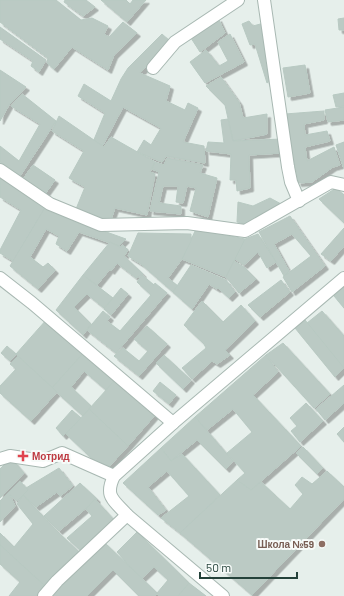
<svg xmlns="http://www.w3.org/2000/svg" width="344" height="596" font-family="Barlow,sans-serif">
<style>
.building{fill:#bbcac4;stroke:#b8c9c2;filter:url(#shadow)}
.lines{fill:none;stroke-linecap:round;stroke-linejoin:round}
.minor-casing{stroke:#a8b8b2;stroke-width:14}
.minor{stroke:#fff;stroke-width:12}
.health-dot{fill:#e0444e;stroke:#f7fbf9;stroke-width:1.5}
.education-dot{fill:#8d6e63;stroke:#f7fbf9;stroke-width:1.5}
.labels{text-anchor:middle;stroke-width:4;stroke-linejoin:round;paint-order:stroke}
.health-label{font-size:10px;font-weight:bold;fill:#be3a42;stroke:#f7fbf9;text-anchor:start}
.education-label{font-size:10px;font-weight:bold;fill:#785e54;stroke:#f7fbf9;text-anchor:end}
</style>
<defs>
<filter id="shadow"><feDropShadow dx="3.5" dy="3.5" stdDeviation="0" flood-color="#0004"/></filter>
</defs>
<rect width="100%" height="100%" fill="#e6efeb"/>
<g class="building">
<polygon points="0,0 56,0 81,20 92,18 108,26 104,34 109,37 123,22 137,33 114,55 108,70 72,47 54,69 47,63 48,58 0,22"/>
<polygon points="65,0 86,0 95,7 83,16 64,2"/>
<polygon points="101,0 126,0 130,4 133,0 146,0 127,22"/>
<polygon points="218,18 225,33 200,52 191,38"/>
<polygon points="344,18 344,30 339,30 338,19"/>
<polygon points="249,21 253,26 264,23 271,80 267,83 255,44 250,45 242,24"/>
<polygon points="0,27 46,60 39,72 31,66 33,61 0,39"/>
<polygon points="162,34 170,41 140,73 170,86 166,101 185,110 188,103 198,108 183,142 204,146 205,163 166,156 162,162 137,152 144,140 151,145 161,128 123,107 103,145 93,142 105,113 78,96 84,84 111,101 121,79 128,68"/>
<polygon points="230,34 244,62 205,83 190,62 206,50 219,66 228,61 218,42"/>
<polygon points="305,65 310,93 288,97 283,68"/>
<polygon points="0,70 26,87 9,105 0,121"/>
<polygon points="221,77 239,102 243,118 267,114 267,134 233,141 225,105 206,86"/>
<polygon points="344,93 344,106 336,107 333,95"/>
<polygon points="22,94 56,121 20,176 0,162 0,146 19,161 40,124 11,106"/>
<polygon points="344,107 344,120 328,122 325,110"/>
<polygon points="324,111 324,120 304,124 305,135 327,131 330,141 305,147 307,161 334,147 340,165 333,167 312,182 298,183 285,114"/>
<polygon points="59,116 104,147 111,137 155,162 150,172 155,174 147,215 115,208 110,222 76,209 85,187 69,178 84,151 52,131"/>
<polygon points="228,119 233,141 282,139 281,153 249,155 250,188 237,191 236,180 230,180 231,154 206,151 208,142 224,143 221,120"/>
<polygon points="344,142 344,169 336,145"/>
<polygon points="167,158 203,165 200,173 217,178 208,217 190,211 196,188 187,186 183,203 176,202 178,186 163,186 159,203 181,206 181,214 150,211 159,172 152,169 155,162 164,165"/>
<polygon points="33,165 55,180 45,194 23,179"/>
<polygon points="0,175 46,206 13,261 0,253 0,250 21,210 0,197"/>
<polygon points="336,188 344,195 344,223 319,199"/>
<polygon points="270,198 283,205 252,225 237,222 238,202 253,206"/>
<polygon points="46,206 84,224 126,239 119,246 79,232 67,251 56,244 59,236 46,229 30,257 43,267 48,263 55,270 38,289 10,266"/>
<polygon points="290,216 325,266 292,292 283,277 311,256 292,234 274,244 289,271 284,276 259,232"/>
<polygon points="344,228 344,246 331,261 321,254"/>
<polygon points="196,229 245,239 226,277 182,259"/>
<polygon points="138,233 191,234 191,241 182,259 168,278 178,286 173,292 141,264 128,256"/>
<polygon points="258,234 276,262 267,268 258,252 244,265 235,259 245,239"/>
<polygon points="110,242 120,247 123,245 128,250 124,256 143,274 136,278 117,263 111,271 110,269 97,285 83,275"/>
<polygon points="234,261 244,267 256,279 239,293 226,277"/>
<polygon points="191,265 226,280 235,292 229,298 218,288 217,289 209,284 192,309 173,292"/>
<polygon points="83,275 113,298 104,308 87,294 74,307 91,324 83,335 56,310"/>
<polygon points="142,275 154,285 155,283 167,293 116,353 87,330 103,311 110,317 107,321 120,331 151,295 137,282"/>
<polygon points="281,280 290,292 260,317 248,305"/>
<polygon points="344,287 344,308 334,296"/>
<polygon points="121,288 128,294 111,315 104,309"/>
<polygon points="202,301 223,322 241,305 255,321 225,350 230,355 217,364 212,361 192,379 182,368 206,348 204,344 184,325"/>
<polygon points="322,311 344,336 344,369 307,323"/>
<polygon points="47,319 85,351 52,388 16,354"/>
<polygon points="305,320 344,368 335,377 295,328"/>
<polygon points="147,326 167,344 139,376 114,356 123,348 139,361 148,351 134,339"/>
<polygon points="283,343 330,394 314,408 266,355"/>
<polygon points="7,346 16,354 10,361 1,353"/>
<polygon points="85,351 116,379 106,390 84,371 71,387 92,407 83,416 52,388"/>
<polygon points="164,355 191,380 183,389 156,363"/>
<polygon points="266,355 278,372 253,395 301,446 251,490 237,480 245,473 227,453 252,432 233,409 207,430 195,417"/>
<polygon points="18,356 57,392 31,421 0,393 0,386 16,369 10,364"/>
<polygon points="116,379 156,414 128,446 89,409"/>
<polygon points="160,382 176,395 169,404 153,391"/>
<polygon points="344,385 344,403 325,420 316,409"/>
<polygon points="306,403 323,421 300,442 291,431 297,426 290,418"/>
<polygon points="89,409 128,446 105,471 66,434"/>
<polygon points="72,410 81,418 63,436 56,428"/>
<polygon points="195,417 233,461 226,469 197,440 171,461 161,448"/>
<polygon points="344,427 344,442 337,434"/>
<polygon points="303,447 323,468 317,474 296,453"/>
<polygon points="161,448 171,461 182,454 220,495 180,533 161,518 189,496 167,471 148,487 166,510 158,515 123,483"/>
<polygon points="11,458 24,473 0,498 0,469"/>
<polygon points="59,468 73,486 60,496 57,492 36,507 23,495 28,490 26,488"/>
<polygon points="327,471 344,487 344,499 252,595 180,533 237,480 251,490 261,482 290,509 303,494 295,485 302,477 312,484"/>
<polygon points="20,481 28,490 17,501 10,495 15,506 0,522 0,501"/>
<polygon points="80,483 97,499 59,531 44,516"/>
<polygon points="23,495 58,532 79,552 45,586 0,545 0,533 14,547 33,524 17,504"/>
<polygon points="95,499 115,521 81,551 67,538 92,516 86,509"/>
<polygon points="137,532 189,583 178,596 159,596 157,593 168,580 154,567 141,579 117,552"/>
<polygon points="104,542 157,593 155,596 139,596 113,570 87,596 52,596"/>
<polygon points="0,545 45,586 37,596 9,596 20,582 0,564"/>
<polygon points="189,583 206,596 178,596"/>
</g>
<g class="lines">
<defs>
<g id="minor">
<polyline points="264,0 288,167 291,182 299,201"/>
<polyline points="153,68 175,42 238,0"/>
<polyline points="0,170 50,204 101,225 187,223 245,231 331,182 344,185"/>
<polyline points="0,278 32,303 173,423"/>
<polyline points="0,459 10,456 43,461 62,453 114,476"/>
<path d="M127,515C114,500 104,497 114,476L173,423L344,278"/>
<polyline points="44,596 57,581 127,515 223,596"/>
</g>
</defs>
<use href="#minor" class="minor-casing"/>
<use href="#minor" class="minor"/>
</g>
<path class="health-dot" d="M21 450h4v4h4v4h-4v4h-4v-4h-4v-4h4z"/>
<circle class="education-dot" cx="322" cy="544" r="4"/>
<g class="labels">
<g class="health-label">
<text x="32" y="460">Мотрид</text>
</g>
<g class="education-label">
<text x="314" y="548">Школа №59</text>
</g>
</g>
<path d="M200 572v6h97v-6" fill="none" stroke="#24423a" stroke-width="2"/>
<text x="206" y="572" font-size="12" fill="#24423a" stroke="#f7fbf9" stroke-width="3" paint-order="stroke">50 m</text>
</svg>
